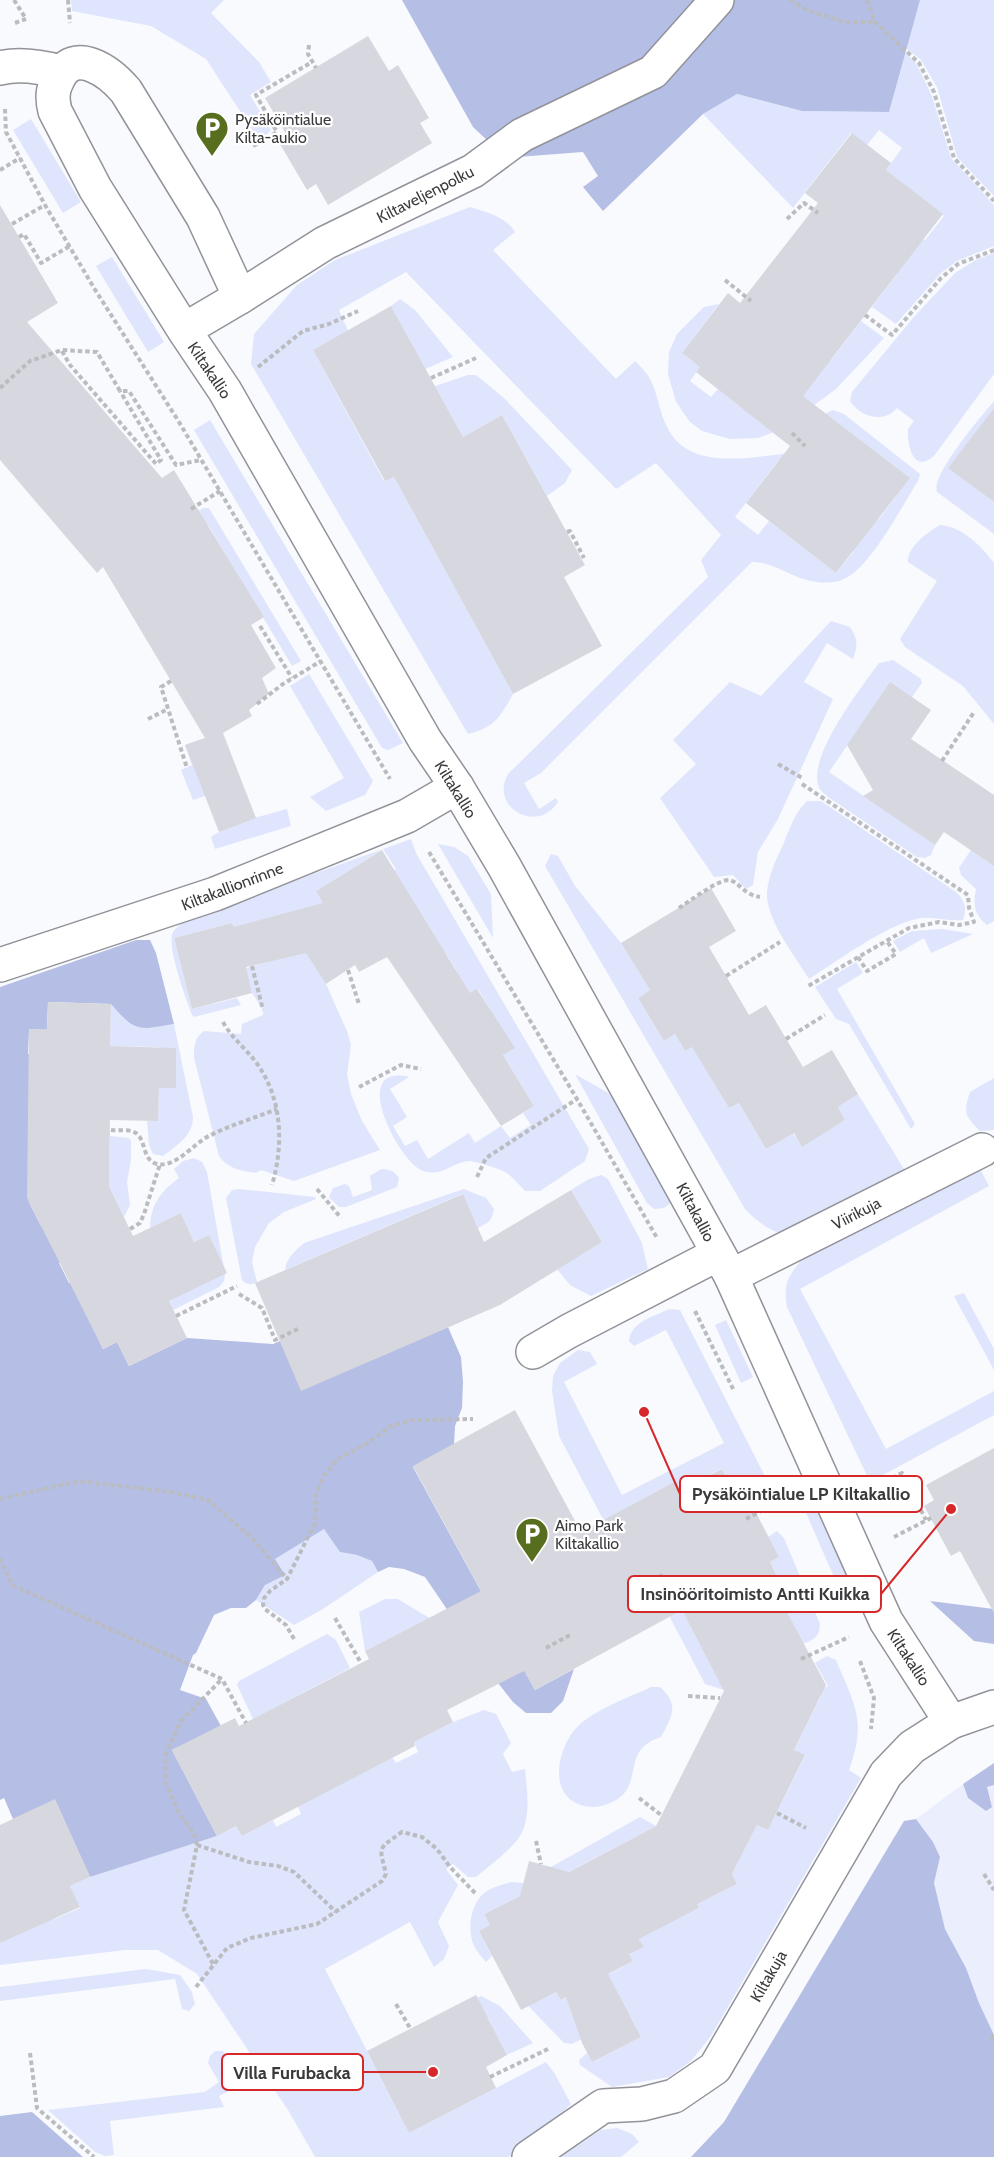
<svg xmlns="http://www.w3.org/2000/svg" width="994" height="2157" font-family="Cabin,sans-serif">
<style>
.built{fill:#ebeefd}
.green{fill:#dfe5fd}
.forest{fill:#b5bee4}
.building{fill:#d7d8df}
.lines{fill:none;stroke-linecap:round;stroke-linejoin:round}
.minor-casing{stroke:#92939a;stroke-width:36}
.path{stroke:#bbbcc0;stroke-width:4;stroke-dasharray:4.5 3;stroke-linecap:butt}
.minor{stroke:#fff;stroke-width:33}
.labels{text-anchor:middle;stroke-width:4.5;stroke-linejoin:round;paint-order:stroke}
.poi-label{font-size:16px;fill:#3a3a3d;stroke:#fff;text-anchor:start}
.street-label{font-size:16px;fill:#3a3a3d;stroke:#fff}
.leader{fill:none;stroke:#d62828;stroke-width:2}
.callout-dot{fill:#d62828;stroke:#fff;stroke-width:2}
.callout{fill:#fff;stroke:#d62828;stroke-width:2}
.callout-label{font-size:18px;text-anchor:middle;font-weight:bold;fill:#3a3a3d}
</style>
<rect width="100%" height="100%" fill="#f9fafe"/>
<polygon class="built" points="963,1784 968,1798 992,1806 987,1787 994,1785 994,2035 979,2003 966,1968 945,1929 934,1883 940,1857 933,1842 916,1819"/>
<g class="green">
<polygon points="71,0 224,0 211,13 259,62 271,82 250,95 271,130 260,142 206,59 151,26 72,11"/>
<polygon points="920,0 994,0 994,196 957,157 937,87 921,60 906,48"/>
<polygon points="905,53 916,63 932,96 951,158 994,205 994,246 957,261 941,273 896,324 872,307 897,274 885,264 911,230 925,240 944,216 886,170 902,148 879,130 867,145 851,133 793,208 703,114 737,94 802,111 889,112"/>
<polygon points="31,119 81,202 63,213 13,130"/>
<path d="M470,207C486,212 506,217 515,232L493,250L616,379L635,361C641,367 649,375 652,383C658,397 660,413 667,427C689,473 752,456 793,453L778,461L735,517L758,535L769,521L836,573L854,551L840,540L865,508L879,519L897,495V468L829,416H821L833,410L844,414L920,474L918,481C902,506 870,568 844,579C836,583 826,583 817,582C793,580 776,562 752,562L541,773L524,783L539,809L556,798L558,802C537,835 489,807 508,774L708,577L701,560L721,535L656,463L616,489L406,272L339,310L348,331L313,350L384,481L394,477L513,694C501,716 494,728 468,734L251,364L254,334L297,285L335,260Z"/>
<path d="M994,253V374L934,456C913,474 907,445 908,429L914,421L897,408C884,424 860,417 850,401L852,392L913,318L955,273L976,260Z"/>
<polygon points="112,257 164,342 148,352 96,266"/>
<polygon points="400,299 415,310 453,357 425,369 391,306"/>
<polygon points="719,304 682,353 700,367 690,381 711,397 718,389 739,406 750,392 832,359 861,321 884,338 836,389 782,429 758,438 730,439 702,431 690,422 676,402 668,374 669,352 677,334 704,307"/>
<polygon points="468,375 476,375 504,398 572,470 565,483 547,496 502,415 463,437 435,386"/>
<path d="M994,401V408L949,468L994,502V534L937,492C931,474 981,417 994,401Z"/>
<polygon points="210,420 403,743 388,750 382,748 194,430"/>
<polygon points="203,508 209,508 301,661 292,666 209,526 194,514"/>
<path d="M940,525C963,527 980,545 994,563V724L963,686L905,647L900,639L937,581L908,562C907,547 928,532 940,525Z"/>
<path d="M831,621L850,627C858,639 858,645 853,659L827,643L804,682L833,699L778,819L758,852L753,885L746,889L733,875L714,877L660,798L696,764L673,740L730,682L761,696Z"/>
<path d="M893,660L921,679L922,683L912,697L890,683L829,772L935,845L931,855L925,858L917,857L828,797C825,794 820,791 819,787C806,758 862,686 879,663Z"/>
<polygon points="309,674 373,781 365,795 326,811 310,797 344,778 290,686"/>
<polygon points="210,736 205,796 193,800 181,770 192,765 185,745"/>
<path d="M807,801H821L956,892C964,900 968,908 963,920C947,922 931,915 916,919C883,927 839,960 809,979C795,956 770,925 767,898C766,880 776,860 783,845C789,830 795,812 807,801Z"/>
<path d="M287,809L291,826L215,849L211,837C233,822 262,816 287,809Z"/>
<path d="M411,839L416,853L589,1149L585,1161L540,1191H525C519,1185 512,1176 505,1172C500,1169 475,1161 469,1161C452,1162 440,1179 421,1170C398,1160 348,1063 409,1077L390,1089L407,1117L393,1126L405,1146L417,1140L428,1159L469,1133L475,1143L501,1126L510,1138L531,1125L523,1113L534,1106L503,1055L514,1048L479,1017L490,1009L478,989L466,996L452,974L457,971L445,952L433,959L383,878L396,869L383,849L316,891L326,907V984L347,1031L351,1045L347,1074L351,1094L362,1121L380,1150L294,1181L261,1170L256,1173C242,1171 228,1169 219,1156L194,1058C194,1046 194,1038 204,1031L241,1034L242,1024L263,1015V1010L252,993L246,968L267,962L234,927L232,923L174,938L192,1009L237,998L241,1005L194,1017L192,1015C186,999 166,946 173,932C178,924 188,920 196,916Z"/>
<polygon points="438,844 454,847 468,856 491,894 493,938"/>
<path d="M971,850L994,866V921L987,925C974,914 973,905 976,889L961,875L959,868Z"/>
<path d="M551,854L558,856L575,886L621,943L650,990L638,998L664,1041L675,1034L685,1051L703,1040L704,1066L729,1108L739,1103L766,1149L793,1133L802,1146L845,1120L838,1107L858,1094L907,1174L780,1233C765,1228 756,1220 745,1209L545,866Z"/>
<polygon points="943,929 973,934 931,953 924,938 900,952 893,941 912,931"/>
<polygon points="856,962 863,973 837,989 915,1124 911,1129 849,1024 836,1019 815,987"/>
<path d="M111,1004C136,1033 138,1030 174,1024L193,1117C193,1136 177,1145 163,1156L153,1154L149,1145L147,1121H158L159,1088H176V1064H160L159,1047L110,1046Z"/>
<polygon points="575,1074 612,1095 672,1202 664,1208 654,1209 647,1203"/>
<path d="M994,1078V1130L980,1131C965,1116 963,1113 970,1092Z"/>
<polygon points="110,1136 129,1138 131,1141 131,1160 127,1182 130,1205 124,1217 109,1186"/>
<path d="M194,1158L202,1162L207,1172L225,1274L224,1281L219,1287L173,1310L169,1301L218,1255L209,1235L194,1242L181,1213L150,1228C151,1204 160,1192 179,1178L174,1169L183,1161Z"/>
<path d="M978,1165L989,1186L800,1289L886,1449L994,1391V1415L870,1482L787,1307C783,1283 788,1277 803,1258Z"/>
<path d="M381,1169C390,1169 394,1171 399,1178L397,1187L346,1207H339L329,1197L333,1188L345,1184L349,1186L353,1197L372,1190L370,1176Z"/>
<polygon points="601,1175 608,1179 642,1243 648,1269 591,1296 570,1285 557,1269 602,1242 571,1190 589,1179"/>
<path d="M239,1189L315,1197L316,1199L284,1212L269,1223L255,1247L252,1262L257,1282C251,1285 246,1285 242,1280L226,1198L232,1190Z"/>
<path d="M464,1189L486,1198L494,1209C492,1221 488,1223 478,1228L462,1194L285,1270C286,1258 296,1250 304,1243Z"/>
<polygon points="964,1293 994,1349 994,1370 954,1296"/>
<path d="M669,1309L680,1310L768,1482L750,1501L738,1478L729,1483L721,1469L680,1490L675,1482L629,1506L630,1570L559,1436L552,1391L553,1376L560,1363L578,1350L590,1352L597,1364L564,1382L622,1495L724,1443L666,1330L634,1346L629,1341C631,1321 654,1317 669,1309Z"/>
<polygon points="726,1320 753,1377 741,1383 715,1325"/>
<polygon points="808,1487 856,1595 844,1600 797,1492"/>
<polygon points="325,1528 340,1552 357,1555 372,1561 378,1572 323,1609 294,1625 256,1600 265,1585 275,1559"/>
<path d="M777,1531L784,1538L820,1624C819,1637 815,1639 803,1644L773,1604L780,1600L769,1579L776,1575L770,1562L779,1557L768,1537Z"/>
<polygon points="672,1591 724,1690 705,1684 665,1608"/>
<polygon points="385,1599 398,1599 431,1619 425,1620 365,1651 359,1612"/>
<polygon points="327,1634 336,1640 350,1668 253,1719 237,1685 239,1681"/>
<path d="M827,1656L836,1660C855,1706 867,1720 849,1770L861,1778L711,2036L691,2061L669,2077L612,2087L580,2065L579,2060L587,2053L592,2062L641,2037L629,2014L572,2044L564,2043L509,1986L556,1992L561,2000L585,1987L581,1979L611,1973L633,1961L629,1954L643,1947L639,1938L699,1908L692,1896L711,1897L737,1884L732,1874L757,1825L768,1830L805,1756L794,1750L821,1696L818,1691L828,1686L815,1663Z"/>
<path d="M651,1687H660C680,1705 672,1716 661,1737C615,1751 652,1793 601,1806C593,1808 585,1807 578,1804C547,1791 559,1745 578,1726C594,1710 630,1697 651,1687Z"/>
<path d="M484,1710L496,1714L511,1743L503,1754L512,1772L525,1769C527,1791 532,1820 518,1839C508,1852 489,1866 476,1877H468L453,1864L446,1869L458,1885L438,1922L449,1946L444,1959L434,1967L410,1922L325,1969L409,2133L546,2062L555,2074L571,2104L527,2146L508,2157H315L288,2110L197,1974L158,1950H125L0,1965V1943L49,1905L55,1919L80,1908L70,1886L90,1877L217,1836L236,1826L242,1836L273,1820L276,1827L301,1814L298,1806L392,1757L396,1763L418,1752L414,1742L453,1722Z"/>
<polygon points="640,1817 656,1826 557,1878 551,1867"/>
<path d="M511,1882L523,1883L528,1892L484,1914L490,1925L479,1931L492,1956L486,1962C482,1957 477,1952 474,1946C467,1930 470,1905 484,1893C492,1887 502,1885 511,1882Z"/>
<polygon points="146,1969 180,1975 192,1992 195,2004 189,2011 182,2009 175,1979 0,2001 0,1987"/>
<polygon points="481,1996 500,2006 533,2043 507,2055 488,2018 466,2029 455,2006"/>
<polygon points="215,2051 223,2051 243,2084 219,2096 224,2107 110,2121 114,2155 105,2156 95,2152 48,2110 205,2092 219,2082 208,2063 210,2056"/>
<polygon points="617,2128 632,2134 639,2142 621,2157 560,2157 601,2130"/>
</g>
<g class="forest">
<polygon points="402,0 920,0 889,112 802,111 737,94 703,114 603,211 583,187 598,176 583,152 506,158 473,127"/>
<path d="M136,940H150L156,953L174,1024C138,1030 136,1033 111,1004L48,1002L47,1029L29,1030L28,1054L47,1055L29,1202L41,1226L56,1219L74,1256L59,1263L69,1283L85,1275L93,1328L103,1349L117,1342L129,1366L187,1338L273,1344L280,1341L372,1360L448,1327L461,1357L463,1382L462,1408L455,1426L454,1445L413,1467L535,1690L574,1669L563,1701L551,1713H526L513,1702L491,1674L425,1577L404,1569L389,1567L378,1572L372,1561L357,1555L340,1552L324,1529L275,1559L285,1575L265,1585L256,1600L246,1608H231L214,1615L196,1653L193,1655L180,1690L206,1699L221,1726L172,1750L217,1836L90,1877L55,1800L13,1819L4,1798L0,1800V987Z"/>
<polygon points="930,1601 994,1609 994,1644 974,1641"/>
<polygon points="994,1763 994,1785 987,1787 992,1807 986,1811 968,1798 963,1784"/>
<polygon points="916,1819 933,1842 940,1857 934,1883 945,1929 966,1968 979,2003 994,2035 994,2157 691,2157 724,2122 904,1821"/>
<polygon points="32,2112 83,2157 0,2157 0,2116"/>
</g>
<g class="building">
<polygon points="368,36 389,71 398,65 429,118 420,123 432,143 328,205 316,184 307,190 277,139 286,134 265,98"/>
<polygon points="852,133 891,163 886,170 943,214 803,396 910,478 836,573 746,503 790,446 696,372 700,367 682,353 728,293 740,303 818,203 805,193"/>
<polygon points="0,205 58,303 27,322 162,478 174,470 264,617 251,625 276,668 262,678 269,694 249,710 252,716 223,733 256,818 219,832 185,745 205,738 103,567 97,573 0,460"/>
<polygon points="391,306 463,437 502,415 585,565 564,577 602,646 513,694 394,477 385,481 313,350"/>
<polygon points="994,408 994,502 948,468"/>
<polygon points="890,682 931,710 911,739 994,795 994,866 944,832 935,845 863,796 873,790 847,745"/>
<polygon points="382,850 470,993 477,989 515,1048 503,1055 534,1106 501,1126 387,957 359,972 355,965 326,984 306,953 246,967 252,993 192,1009 174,938 232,923 234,927 323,903 316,891"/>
<polygon points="711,888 736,931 709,947 749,1015 766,1005 803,1067 832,1050 858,1094 838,1107 845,1120 802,1147 794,1133 766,1149 739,1103 729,1108 692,1047 685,1051 675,1034 664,1041 638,998 650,990 621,943"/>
<polygon points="48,1002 111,1004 110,1046 176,1048 176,1088 159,1088 158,1121 110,1120 109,1186 133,1236 181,1213 194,1242 209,1235 227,1273 169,1301 187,1338 129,1366 117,1342 103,1349 27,1198 29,1029 47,1029"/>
<polygon points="571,1190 602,1242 500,1305 301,1391 255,1283 463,1194 484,1242"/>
<polygon points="515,1410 581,1532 676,1481 680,1490 722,1469 729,1483 738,1478 779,1557 770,1562 776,1575 769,1579 826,1685 794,1750 805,1755 768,1830 757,1825 732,1874 737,1884 697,1904 699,1908 639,1939 644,1947 629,1954 633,1961 608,1974 641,2037 592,2062 582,2043 566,1997 561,2000 556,1992 521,2010 479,1931 490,1925 484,1914 520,1896 529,1861 569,1872 656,1826 724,1691 682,1610 535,1690 524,1671 447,1710 453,1722 414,1742 415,1746 242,1836 236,1826 217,1836 172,1750 235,1718 239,1726 369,1659 365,1651 481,1591 413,1466"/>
<polygon points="994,1448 994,1613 960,1551 951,1556 924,1506 934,1500 926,1485"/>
<polygon points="55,1799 90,1877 70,1886 80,1907 0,1943 0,1825"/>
<polygon points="476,1995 507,2055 486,2067 496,2088 409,2133 367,2051"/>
</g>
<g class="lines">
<defs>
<g id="minor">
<path d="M0,68C19,63 42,67 61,72"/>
<polyline points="240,297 325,243 473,171 522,135 653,72 717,0"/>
<path d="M184,330L240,297L203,217L126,91C110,72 74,45 58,79C52,90 52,99 55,111L95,188L184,330L225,391L425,740L457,787L504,866L731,1276L886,1621L951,1722"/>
<polyline points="0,965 215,894 407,816 457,787"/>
<polyline points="731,1276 982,1150"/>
<polyline points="533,1352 569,1331 718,1254"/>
<polyline points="529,2157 603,2106 642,2104 674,2096 715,2068 886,1774 912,1747 951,1722 994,1707"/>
</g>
</defs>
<use href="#minor" class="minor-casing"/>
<g class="path">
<polyline points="14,0 26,19"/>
<polyline points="68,0 70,23"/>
<polyline points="790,0 807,10 844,22 875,22"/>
<polyline points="867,0 875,22 919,63 934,92 954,158 994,201"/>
<polyline points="15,23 26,19"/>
<polyline points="309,45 308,54 316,68"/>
<polyline points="5,109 6,132 45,205 94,288 179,422 390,779"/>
<polyline points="253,146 277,132 256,95 312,62"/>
<polyline points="0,170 20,158"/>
<polyline points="787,219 804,203 818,213"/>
<polyline points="12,224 45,205"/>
<polyline points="19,237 24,234 41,263 70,246"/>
<polyline points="725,280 751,301"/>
<polyline points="865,315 892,335 941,278 958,264 994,250"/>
<polyline points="62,351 70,365 156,464 161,460 120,391"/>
<polyline points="258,367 303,331 329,324 358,311"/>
<polyline points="431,378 476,358"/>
<polyline points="0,388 30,361 62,350 97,352 120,391 129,391 176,465 201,460"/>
<polyline points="792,433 805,446"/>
<polyline points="191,509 220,491"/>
<polyline points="567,532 570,531 584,558"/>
<polyline points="260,626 292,678"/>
<polyline points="171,681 161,687 187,768"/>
<polyline points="257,704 283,684 321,661"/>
<polyline points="148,719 168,709"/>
<polyline points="942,761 974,712"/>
<polyline points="778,764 804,779"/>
<polyline points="802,784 968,895 969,908 974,922 959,925 939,922 909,928 808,986"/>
<polyline points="429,852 577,1099 657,1238"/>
<path d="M679,908C690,901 720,878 730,880C741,884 743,894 760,897"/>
<polyline points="858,957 867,971 896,954 886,940"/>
<polyline points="252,966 263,1010"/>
<polyline points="348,970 359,1004"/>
<polyline points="726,976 780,942"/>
<path d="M223,1022C232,1039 247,1049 258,1065C282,1100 284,1144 272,1185"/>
<polyline points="786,1039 825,1015"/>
<polyline points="359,1087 401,1065 421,1069"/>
<path d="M111,1130C117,1131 128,1129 134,1132C147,1138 141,1160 157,1164C176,1168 194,1143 209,1136C230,1125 255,1118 277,1109"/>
<polyline points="477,1177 486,1158 577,1099"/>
<polyline points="317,1189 341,1218"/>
<polyline points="130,1229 140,1223 144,1214 160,1164"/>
<polyline points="239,1294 262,1308 275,1340 298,1329"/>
<polyline points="695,1311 734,1391"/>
<polyline points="176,1316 237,1286"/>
<polyline points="872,1488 902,1473 926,1520"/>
<polyline points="0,1499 79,1481 171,1492 208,1500 253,1539 287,1579"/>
<polyline points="746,1519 785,1498"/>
<polyline points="894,1537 931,1518"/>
<polyline points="0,1558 12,1585 222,1679 246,1723"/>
<polyline points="657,1607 658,1578 664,1574"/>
<polyline points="335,1618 361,1663"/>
<polyline points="294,1639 286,1625 265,1609 263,1605 264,1598 270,1591 287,1579 315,1523 316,1493 324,1476 338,1459 368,1443 391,1426 412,1420 473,1419"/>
<polyline points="546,1648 570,1635"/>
<polyline points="801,1659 849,1637"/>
<polyline points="860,1661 874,1698 871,1729"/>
<polyline points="688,1696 720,1698"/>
<polyline points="639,1798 661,1815"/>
<polyline points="777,1813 806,1828"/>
<polyline points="536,1841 541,1864"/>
<polyline points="197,1845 249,1862 278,1866 294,1872 336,1912"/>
<polyline points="984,1874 994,1890"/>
<polyline points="213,1964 184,1910 197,1845 194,1833 179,1813 165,1781 166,1753 181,1721 222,1679"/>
<path d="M196,1987L227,1948L251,1938L317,1924L382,1881L386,1874C379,1845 377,1850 402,1832L422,1837L437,1849L450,1867L476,1894"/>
<polyline points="396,2004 410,2028"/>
<polyline points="994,2035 992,2038 994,2043"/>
<polyline points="30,2053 37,2108 94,2157"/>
<polyline points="490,2077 548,2049"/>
</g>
<use href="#minor" class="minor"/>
</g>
<defs>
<symbol id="parking-pin" viewBox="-11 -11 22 30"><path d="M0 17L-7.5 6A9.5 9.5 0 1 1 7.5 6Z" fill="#576e1f" stroke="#fff"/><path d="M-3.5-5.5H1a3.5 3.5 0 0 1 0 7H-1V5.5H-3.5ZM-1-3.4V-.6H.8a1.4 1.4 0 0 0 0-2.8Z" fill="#fff"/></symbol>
</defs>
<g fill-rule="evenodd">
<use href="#parking-pin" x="193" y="109" width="38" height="52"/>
<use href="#parking-pin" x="513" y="1515" width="38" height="52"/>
</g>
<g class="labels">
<g class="poi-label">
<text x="235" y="125">Pysäköintialue<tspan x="235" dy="18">Kilta-aukio</tspan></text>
<text x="555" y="1531">Aimo Park<tspan x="555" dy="18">Kiltakallio</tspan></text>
</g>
<g class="street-label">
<text transform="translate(425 194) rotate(-27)" y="6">Kiltaveljenpolku</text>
<text transform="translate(210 370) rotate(56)" y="6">Kiltakallio</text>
<text transform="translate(456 789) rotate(58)" y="6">Kiltakallio</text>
<text transform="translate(232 886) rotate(-21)" y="6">Kiltakallionrinne</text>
<text transform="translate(696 1212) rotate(62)" y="6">Kiltakallio</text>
<text transform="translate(856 1213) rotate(-27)" y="6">Viirikuja</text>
<text transform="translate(909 1657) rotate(57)" y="6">Kiltakallio</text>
<text transform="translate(768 1976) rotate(-60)" y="6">Kiltakuja</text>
</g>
</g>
<path class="leader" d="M644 1412L680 1494M951 1509L881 1594M433 2072L363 2072"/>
<g class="callout-dot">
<circle cx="644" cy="1412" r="6"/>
<circle cx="951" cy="1509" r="6"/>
<circle cx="433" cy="2072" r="6"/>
</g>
<g class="callout">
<rect x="680" y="1476" width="242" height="36" rx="6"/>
<rect x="628" y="1576" width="253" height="36" rx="6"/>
<rect x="222" y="2054" width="141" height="36" rx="6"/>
</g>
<g class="callout-label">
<text x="801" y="1500">Pysäköintialue LP Kiltakallio</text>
<text x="755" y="1600">Insinööritoimisto Antti Kuikka</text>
<text x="292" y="2079">Villa Furubacka</text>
</g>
</svg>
